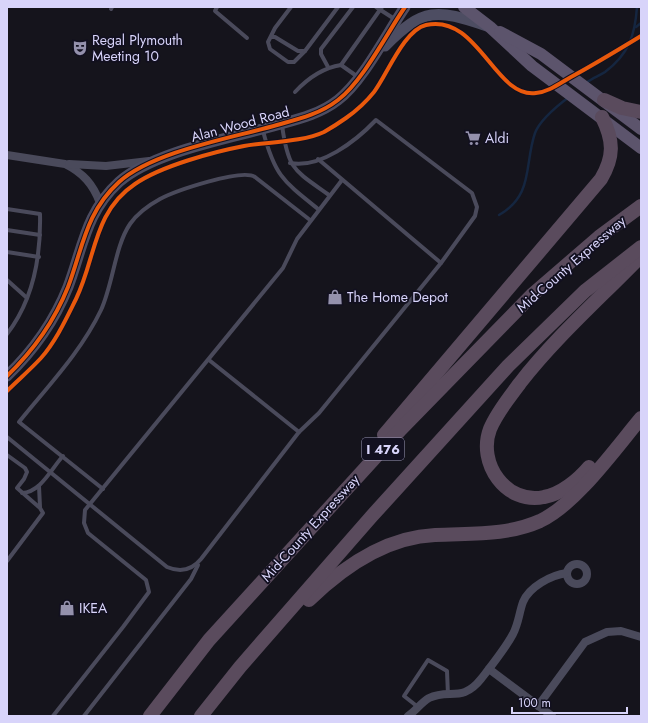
<svg xmlns="http://www.w3.org/2000/svg" width="648" height="723" font-family="Jost,sans-serif">
<style>
.lines{fill:none;stroke-linecap:round;stroke-linejoin:round}
.stream{stroke:#152640;stroke-width:2.5}
.lane{stroke:#4a4a5b;stroke-width:4}
.street{stroke:#4a4a5b;stroke-width:8}
.secondary{stroke:#4d4d62;stroke-width:11}
.primary{stroke:#5c546c;stroke-width:12}
.highway{stroke:#5a4b5d;stroke-width:14}
.cycleway-casing{stroke:#121020;stroke-width:6}
.cycleway{stroke:#e8590c;stroke-width:4}
.labels{text-anchor:middle;stroke-width:3.5;stroke-linejoin:round;paint-order:stroke}
.shield{fill:#121020;stroke:#9d99b9;stroke-width:1}
.shield-label{font-size:13px;font-weight:bold;fill:#d8d4fa}
.poi-label{font-size:14px;fill:#d8d4fa;stroke:#121020;text-anchor:start}
.street-label{font-size:14px;fill:#d8d4fa;stroke:#121020}
</style>
<rect width="100%" height="100%" fill="#15141c"/>
<g class="lines">
<g class="stream">
<polyline points="636,27 641,23"/>
<path d="M586,83C592,78 599,76 605,72C629,54 635,35 637,7"/>
<path d="M499,215C534,195 524,165 535,133C540,120 557,106 569,97"/>
</g>
<g class="lane">
<polyline points="217,7 215,11 247,38"/>
<polyline points="376,7 396,20"/>
<polyline points="111,9 112,7"/>
<polyline points="271,37 275,37 298,51 305,51 294,62 288,62 270,49 268,42 275,28 291,7"/>
<polyline points="305,51 338,7"/>
<polyline points="328,67 321,54 321,49 353,7"/>
<polyline points="358,77 341,65 382,7"/>
<path d="M295,92C308,78 322,68 341,65"/>
<path d="M282,125C288,170 294,170 329,195"/>
<path d="M263,131C275,176 283,181 318,209"/>
<polyline points="318,159 441,263"/>
<path d="M290,163C320,169 356,141 376,120L472,193L477,207L475,216L441,263L319,413L299,432"/>
<path d="M7,209L40,214C41,257 34,299 7,334"/>
<polyline points="7,230 40,235"/>
<polyline points="7,252 39,257"/>
<polyline points="7,280 27,298"/>
<path d="M7,437L167,567C181,573 192,570 201,559L299,432L209,360"/>
<polyline points="7,455 25,468 27,472 24,479 17,488 40,508 43,513 7,561"/>
<polyline points="39,486 40,507"/>
<path d="M103,489L19,422C48,386 81,352 101,310C113,284 115,246 130,224C137,214 149,205 160,199C175,191 242,168 255,177L310,220"/>
<path d="M22,493C41,492 51,469 63,456"/>
<polyline points="418,707 404,696 428,660 447,671 448,695"/>
<polyline points="53,716 123,627 149,592 146,580 88,533 84,523 85,510 283,268 297,239 342,180"/>
<polyline points="84,716 191,579 198,565"/>
</g>
<g class="street">
<path d="M7,155L65,164C83,173 93,184 100,203"/>
<polyline points="69,164 106,166 149,161"/>
<circle cx="577" cy="574" r="10"/>
<polyline points="489,669 552,716"/>
<polyline points="538,706 585,642 607,632 621,631 641,637"/>
<path d="M408,716C415,711 422,702 429,698C449,688 462,703 481,679C492,665 505,649 513,634C519,622 519,613 523,602C529,587 551,575 567,573"/>
</g>
<g class="secondary">
<path d="M385,46C424,7 436,9 487,26"/>
<path d="M7,376C34,350 54,322 68,287C83,247 86,212 119,182C154,151 232,138 277,125C299,119 320,114 338,100C363,81 387,33 405,7"/>
</g>
<g class="primary">
<polyline points="464,7 490,27 532,66 641,148"/>
<polyline points="500,32 541,54 641,129"/>
</g>
<g class="highway">
<polyline points="604,100 622,108 641,112"/>
<path d="M384,435L601,179C614,157 614,141 602,117"/>
<path d="M589,467C578,480 561,494 544,497C506,505 477,463 490,429C497,412 509,398 520,383C555,338 599,299 639,258"/>
<path d="M309,600C343,567 387,537 435,535C471,533 506,536 540,521C576,504 615,449 641,418"/>
<polyline points="150,716 209,640 401,429 533,294 599,237 641,206"/>
<polyline points="201,716 240,667 371,517 508,366 585,291 641,247"/>
</g>
<defs>
<g id="cycleway">
<path d="M7,376C34,350 54,322 68,287C83,247 86,212 119,182C154,151 232,138 277,125C299,119 320,114 338,100C363,81 387,33 405,7"/>
<path d="M7,391C18,380 30,370 41,358C56,341 66,319 76,299C96,258 93,212 135,184C161,166 213,152 244,146C267,142 303,142 324,132C331,128 339,123 346,118C356,111 366,102 374,92C387,75 404,30 426,25C478,13 495,99 536,93C549,92 560,83 571,77C595,64 618,50 641,36"/>
</g>
</defs>
<use href="#cycleway" class="cycleway-casing"/>
<use href="#cycleway" class="cycleway"/>
</g>
<defs>
<symbol id="theatre-bare" viewBox="-9 -9 18 18"><path d="M-5-5.5Q0-4 5-5.5V0Q5 5 0 6Q-5 5-5 0ZM-3.3-2.5H-1v1.5H-3.3ZM1-2.5H3.3v1.5H1ZM-2.8 1Q0 5.5 2.8 1Z" fill="#9491ac" stroke="#121020" stroke-width="2.5" paint-order="stroke"/></symbol>
<symbol id="supermarket-bare" viewBox="-9 -9 18 18"><path d="M-6-5.5h2.5l.6 2H6L4.5 2H-2.5L-4.4-4H-6ZM-1.5 3.2a1.3 1.3 0 1 0 .1 0ZM3 3.2a1.3 1.3 0 1 0 .1 0Z" fill="#9491ac" stroke="#121020" stroke-width="2.5" paint-order="stroke"/></symbol>
<symbol id="shop-bare" viewBox="-9 -9 18 18"><path d="M-5-2.5h2.3a2.7 3.5 0 0 1 5.4 0H5L5.5 6h-11ZM-1.5-2.5h3a1.5 2.3 0 0 0-3 0Z" fill="#9491ac" stroke="#121020" stroke-width="2.5" paint-order="stroke"/></symbol>
</defs>
<g fill-rule="evenodd">
<use href="#theatre-bare" x="69" y="37" width="22" height="22"/>
<use href="#supermarket-bare" x="462" y="127" width="22" height="22"/>
<use href="#shop-bare" x="324" y="286" width="22" height="22"/>
<use href="#shop-bare" x="56" y="597" width="22" height="22"/>
</g>
<g class="labels">
<rect class="shield" x="362" y="438" width="42" height="22" rx="3"/>
<g class="shield-label">
<text x="383" y="454">I 476</text>
</g>
<g class="poi-label">
<text x="92" y="45">Regal Plymouth<tspan x="92" dy="16">Meeting 10</tspan></text>
<text x="485" y="143">Aldi</text>
<text x="347" y="302">The Home Depot</text>
<text x="79" y="613">IKEA</text>
</g>
<g class="street-label">
<text transform="translate(240 124) rotate(-15)" y="5">Alan Wood Road</text>
<text transform="translate(571 264) rotate(-41)" y="5">Mid-County Expressway</text>
<text transform="translate(310 528) rotate(-48)" y="5">Mid-County Expressway</text>
</g>
</g>
<rect width="648" height="723" fill="none" stroke="#d8d4fa" stroke-width="16"/>
<path d="M512 707v6h115v-6" fill="none" stroke="#d8d4fa" stroke-width="2"/>
<text x="518" y="707" font-size="12" fill="#d8d4fa" stroke="#121020" stroke-width="3" paint-order="stroke">100 m</text>
</svg>
